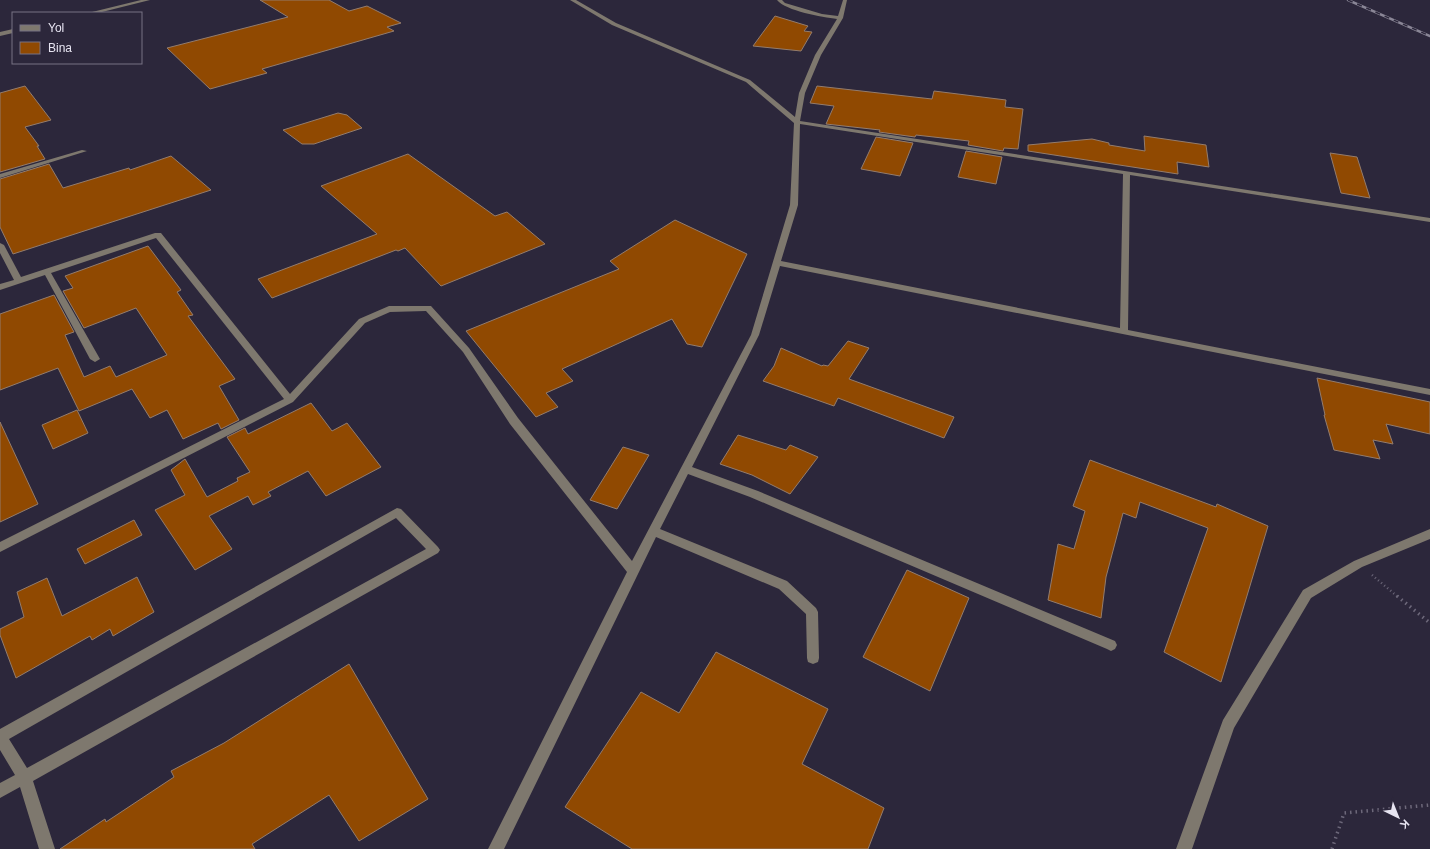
<svg xmlns="http://www.w3.org/2000/svg" width="1430" height="849" font-family="Helvetica,sans-serif">
<style>
.building{fill:#904901;stroke:#937c6d}
.lines{fill:none;stroke-linecap:round;stroke-linejoin:round}
.path-far1{stroke:#6d687a;stroke-width:2.5;stroke-dasharray:1 3;stroke-linecap:butt}
.path{stroke:#6d687a;stroke-width:3.5;stroke-dasharray:1.5 4;stroke-linecap:butt}
.minor{fill:#7e786e;fill-rule:evenodd}
.rail-casing{stroke:#8a8696;stroke-width:2.5}
.rail{stroke:#2c273b;stroke-width:1.5;stroke-dasharray:5;stroke-linecap:butt}
</style>
<rect width="100%" height="100%" fill="#2c273b"/>
<g class="building">
<polygon points="260,0 329,0 349,11 367,6 401,23 387,27 394,31 262,69 267,73 210,89 167,48 288,17"/>
<polygon points="775,16 808,26 804,31 812,32 801,51 753,46"/>
<polygon points="25,86 51,120 25,127 39,146 37,146 45,159 0,172 0,93"/>
<polygon points="817,86 932,99 934,91 1006,100 1005,107 1023,109 1018,149 1004,148 1003,151 968,145 969,141 916,135 915,137 879,132 880,130 826,124 834,106 810,103"/>
<polygon points="338,113 347,115 362,128 314,144 302,144 283,130"/>
<polygon points="1144,136 1206,145 1209,167 1177,162 1178,174 1028,151 1028,145 1092,139 1109,143 1109,145 1145,151"/>
<polygon points="876,137 913,143 900,176 861,169"/>
<polygon points="966,151 1002,157 996,184 958,177"/>
<polygon points="1330,153 1357,157 1370,198 1341,193"/>
<polygon points="408,154 495,216 507,212 545,244 441,286 405,248 398,251 396,250 272,298 258,279 377,234 321,186"/>
<polygon points="171,156 211,190 13,254 0,227 0,179 49,164 63,188 129,168 130,170"/>
<polygon points="675,220 747,254 702,347 687,344 672,319 562,369 573,381 546,393 558,407 536,417 466,331 619,269 610,261"/>
<polygon points="148,246 181,290 177,292 193,315 188,316 235,379 219,386 239,420 221,429 218,423 183,439 167,410 150,418 132,389 79,411 58,368 0,390 0,314 54,295 74,332 65,335 84,377 110,366 116,377 167,355 136,308 84,328 63,291 73,288 65,276"/>
<polygon points="848,341 869,348 849,379 954,417 944,438 838,398 834,406 763,381 774,366 781,348 822,366 823,365 828,366"/>
<polygon points="1317,378 1430,402 1430,434 1386,424 1393,444 1373,440 1380,459 1334,450 1324,415 1325,415"/>
<polygon points="311,403 332,431 347,423 381,467 326,496 308,471 268,492 271,496 253,505 248,496 209,516 232,549 195,570 155,510 185,495 171,470 185,459 207,497 238,481 237,478 250,472 227,437 245,428 248,434"/>
<polygon points="77,410 88,433 53,449 42,425"/>
<polygon points="0,422 38,504 0,522"/>
<polygon points="738,435 786,450 790,445 818,457 790,494 752,475 720,464"/>
<polygon points="623,447 649,455 617,509 590,500"/>
<polygon points="1090,460 1216,507 1217,504 1268,526 1221,682 1164,652 1208,528 1140,502 1136,518 1123,513 1106,577 1101,618 1048,600 1058,544 1074,549 1085,511 1073,506"/>
<polygon points="134,520 142,535 85,564 77,549"/>
<polygon points="907,570 969,598 930,691 863,657"/>
<polygon points="137,577 154,612 113,636 110,629 92,640 90,636 16,678 0,635 0,629 24,617 17,592 47,578 62,616"/>
<polygon points="716,652 828,709 802,764 884,808 868,849 632,849 565,807 641,692 679,713"/>
<polygon points="349,664 428,799 359,841 329,795 252,844 255,849 60,849 105,819 106,822 174,777 171,771 224,743"/>
</g>
<g class="lines">
<polyline class="path-far1" points="1372,575 1398,597"/>
<g class="path">
<polyline points="1397,596 1430,623"/>
<polyline points="1332,849 1344,813 1430,805"/>
</g>
<g class="minor">
<polygon points="141,0 150,0 98,13 88,13"/>
<path d="M570,0H576L616,23L750,80L795,117L799,93L815,55L837,19C822,17 786,11 777,0H782L785,3L822,14L838,16L843,0H847L843,18L821,55L805,93L800,121L1430,218V222L1130,175L1128,330L1430,389V395L780,266L759,335L692,467L758,491L1115,641L1117,645L1115,649L1111,651L1107,649L750,497L688,474L660,529L787,581L816,608L818,612L819,658L818,662L813,664L808,662L807,658L806,614L779,589L656,537L504,849H488L627,572L510,424L463,352L426,311L390,312L365,323L293,402L0,552V542L284,399L156,238L51,273L100,359L95,362L90,359L45,275L0,290V284L14,280L0,253V243L4,245L21,277L155,233H161L290,394L359,319L389,306H431L469,348L518,418L632,561L751,335L790,205L794,123L746,82L612,25ZM800,124L1123,174L1120,328L781,261L798,205Z"/>
<polygon points="13,29 13,33 0,36 0,32"/>
<polygon points="82,150 87,151 0,178 0,174"/>
<path d="M397,508L401,509L438,547L440,550L438,553L33,781L55,849H39L20,787L0,798V783L15,775L0,750V729ZM396,518L426,549L27,768L9,739Z"/>
<polygon points="1430,529 1430,539 1362,567 1311,598 1234,728 1192,849 1176,849 1223,720 1303,590 1354,561"/>
</g>
<defs>
<polyline id="rail" points="1348,0 1430,36"/>
</defs>
<use href="#rail" class="rail-casing"/>
<use href="#rail" class="rail"/>
</g>
<rect x="12" y="12" width="130" height="52" fill="#2c273b" stroke="#777384"/>
<rect x="20" y="25" width="20" height="6" fill="#7e786e" stroke="#777384"/>
<text x="48" y="32" font-size="12" fill="#e7e4f1">Yol</text>
<rect x="20" y="42" width="20" height="12" fill="#904901" stroke="#777384"/>
<text x="48" y="52" font-size="12" fill="#e7e4f1">Bina</text>
<g transform="translate(1398 817) rotate(137)" stroke="#2c273b" stroke-width="3" paint-order="stroke">
<path d="M0-3L7 15L0 10L-7 15Z" fill="#e7e4f1"/>
<text y="-6" font-size="11" font-weight="bold" text-anchor="middle" fill="#e7e4f1">K</text>
</g>
</svg>
